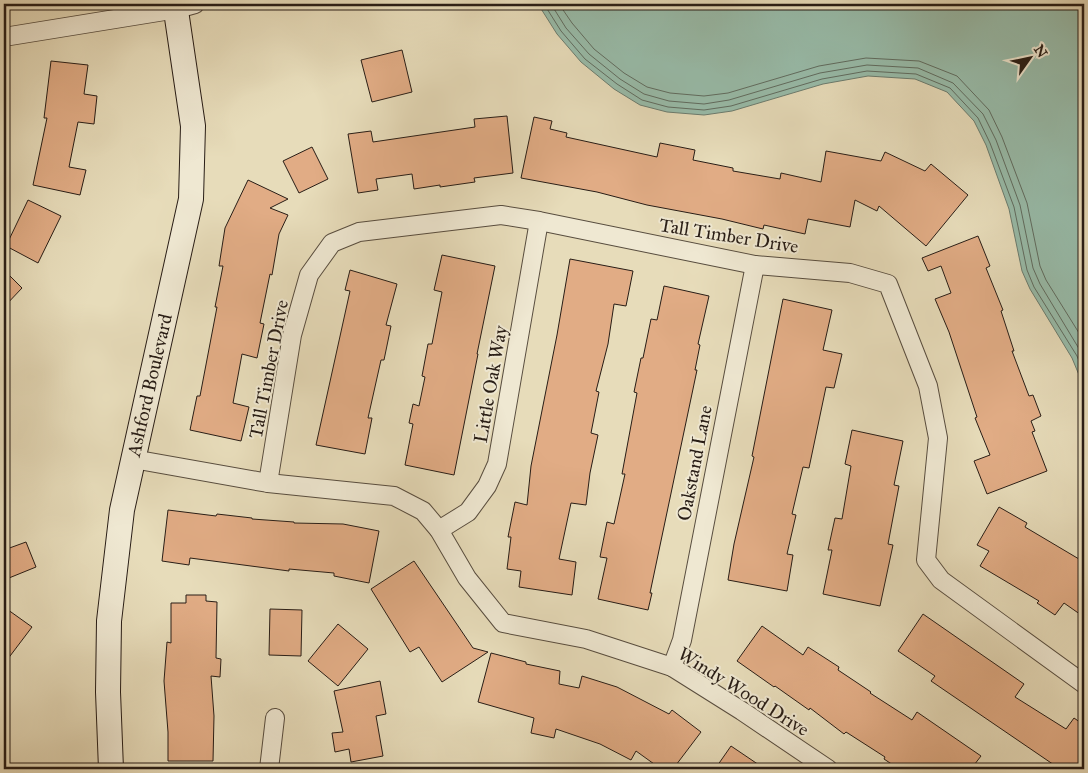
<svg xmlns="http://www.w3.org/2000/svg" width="1088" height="773" font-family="'IM FELL Great Primer',serif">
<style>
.water{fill:#98bcaa;stroke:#6b7c6f}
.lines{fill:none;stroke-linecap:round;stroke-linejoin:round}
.shore{stroke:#606c60;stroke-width:1}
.building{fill:#e1ac85;stroke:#281d16}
.street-casing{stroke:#584d3f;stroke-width:20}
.secondary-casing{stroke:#281d16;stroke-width:26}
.street{stroke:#efe8d2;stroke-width:18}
.secondary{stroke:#efe8d2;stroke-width:24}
.labels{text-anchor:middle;stroke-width:4;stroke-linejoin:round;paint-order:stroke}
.street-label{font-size:19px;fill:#281d16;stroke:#efe8d2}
</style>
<rect width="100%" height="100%" fill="#e7dcba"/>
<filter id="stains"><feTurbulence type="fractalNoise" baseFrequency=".004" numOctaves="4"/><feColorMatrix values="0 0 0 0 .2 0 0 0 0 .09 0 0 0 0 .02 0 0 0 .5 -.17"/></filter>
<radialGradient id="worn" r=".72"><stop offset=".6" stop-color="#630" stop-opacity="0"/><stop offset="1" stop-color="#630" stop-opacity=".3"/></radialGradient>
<polygon class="water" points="538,4 1084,4 1084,387 1072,358 1030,289 1022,271 1009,209 986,145 974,121 947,92 915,79 868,76 823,84 732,111 704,115 667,112 640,105 614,89 581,62 557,34"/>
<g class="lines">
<g class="shore">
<polyline points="544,4 561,31 585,59 617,84 642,100 668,107 704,110 731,106 822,79 867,71 916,74 950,88 978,118 990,143 1014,207 1027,270 1034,287 1077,356 1084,373"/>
<polyline points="551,4 566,28 589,54 620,79 644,94 669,101 704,104 729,100 820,73 867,65 918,68 953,83 983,114 996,140 1020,205 1033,268 1040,284 1084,357"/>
<polyline points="559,4 572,23 594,49 624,73 647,87 670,93 704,96 728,93 819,66 866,58 919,61 957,76 989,110 1002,137 1027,203 1040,266 1046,280 1084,341"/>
</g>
</g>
<g class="building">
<polygon points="402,50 412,92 372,102 361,60"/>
<polygon points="51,61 88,65 84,94 97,96 94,124 78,122 69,167 86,170 80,195 33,185 47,118 44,118"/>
<polygon points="507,116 513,173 474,178 475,182 440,187 440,185 414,189 412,174 376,179 378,190 358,193 348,134 371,131 373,142 475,127 474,119"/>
<polygon points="534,117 552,121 550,129 567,133 566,137 657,157 660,143 695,150 693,160 733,168 733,171 780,179 781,173 821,182 826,151 881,161 885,152 925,171 931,164 968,195 926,246 879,206 877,211 855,200 850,227 808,219 805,234 764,225 763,229 722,219 647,205 597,192 521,178"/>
<polygon points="312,147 328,179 299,193 283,161"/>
<polygon points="248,180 288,199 270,208 288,215 279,234 272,275 270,274 260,323 264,324 257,358 242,354 233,403 249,407 241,441 190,430 197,396 200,396 217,307 215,307 223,266 219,266 225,228"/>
<polygon points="28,200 61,216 38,263 6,246"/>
<polygon points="978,236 990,266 986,268 1003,310 1001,311 1014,351 1012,351 1029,396 1033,395 1041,416 1031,421 1035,431 1032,432 1047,471 987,494 974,461 990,455 975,418 977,417 949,332 935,299 951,293 941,266 928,271 922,258"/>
<polygon points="442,255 495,266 477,354 478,354 454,475 405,465 413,424 409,423 413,404 419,406 425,377 422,376 428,344 432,344 442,292 434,290"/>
<polygon points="570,259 633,271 626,306 614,304 608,344 596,391 599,392 591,433 598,435 590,473 586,505 571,503 559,559 576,562 572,595 519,587 521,571 507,569 511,537 508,537 515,502 527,505 531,466 557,335"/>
<polygon points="4,270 22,288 4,307"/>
<polygon points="350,270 397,284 386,325 391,326 384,360 381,360 368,418 372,418 365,454 316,445 350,291 345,290"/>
<polygon points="664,286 709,296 698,344 700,345 695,370 697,370 650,593 652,593 648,610 598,599 607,558 600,557 607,522 614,524 625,474 622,474 637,393 634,392 641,358 643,358 651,319 657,320"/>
<polygon points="783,299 832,310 823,350 842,354 834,388 826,387 809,468 803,467 792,514 796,515 787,554 793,555 787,591 728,580 734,544 754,457 752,456"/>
<polygon points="852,430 903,441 894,485 899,486 888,544 893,545 880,606 823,594 832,550 828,550 835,518 842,519 851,466 845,464"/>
<polygon points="999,507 1027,523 1025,527 1084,562 1084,617 1064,603 1055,615 1037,603 1039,601 980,566 989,551 977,545"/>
<polygon points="168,510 216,516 217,514 252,518 252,519 294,522 294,523 343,524 379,531 369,583 334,576 334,573 289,569 289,571 190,558 189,565 162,561"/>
<polygon points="26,542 36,567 4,580 4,550"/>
<polygon points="414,561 473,648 488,652 442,682 419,647 410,652 371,589"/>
<polygon points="186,595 206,595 206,601 217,602 216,658 221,659 220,677 211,676 214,716 213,761 168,761 168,732 164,681 167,642 171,643 171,603 186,603"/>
<polygon points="4,607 32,627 4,664"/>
<polygon points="270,609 302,610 301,656 269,655"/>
<polygon points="923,614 1024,684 1015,697 1066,729 1074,718 1084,725 1084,769 1060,769 931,681 935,676 898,651"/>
<polygon points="338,624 368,649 338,686 308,661"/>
<polygon points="762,626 803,655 808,647 839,667 838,670 871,692 870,693 912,720 917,712 981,756 971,769 899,769 884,759 885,757 846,732 844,734 810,708 809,710 775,686 774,687 737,661"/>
<polygon points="491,653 526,662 526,664 560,671 559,684 579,688 582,676 617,687 669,714 672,710 701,732 673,769 661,769 636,751 631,760 600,744 556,729 554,738 531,733 534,718 478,702"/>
<polygon points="380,681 386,714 376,716 383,756 351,762 349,749 335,752 332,733 343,732 334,691"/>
<polygon points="731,746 765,769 715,769"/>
</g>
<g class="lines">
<defs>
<g id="street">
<polyline points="4,37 177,9 195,4"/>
<polyline points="133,459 268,483 394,496 423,511 439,530 467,578 503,623 586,639 672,667 742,711 828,769"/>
<polyline points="268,483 292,335 309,275 332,243 359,232 501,215 539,221 755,265 850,273 888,284 928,386 938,438 926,560 941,580 1084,684"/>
<polyline points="439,530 468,512 487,486 497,464 539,221"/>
<polyline points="672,667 682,640 755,265"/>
<polyline points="269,769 275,718"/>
</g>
<polyline id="secondary" points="111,769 108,692 109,621 122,510 191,199 193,126 175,4"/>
</defs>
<use href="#street" class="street-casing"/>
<use href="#secondary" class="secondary-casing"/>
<use href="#street" class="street"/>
<use href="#secondary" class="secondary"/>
</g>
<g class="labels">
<g class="street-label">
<text transform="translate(729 235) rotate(9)" y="7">Tall Timber Drive</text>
<text transform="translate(268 369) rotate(-79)" y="7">Tall Timber Drive</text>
<text transform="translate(490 384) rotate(-80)" y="7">Little Oak Way</text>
<text transform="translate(149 385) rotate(-77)" y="7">Ashford Boulevard</text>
<text transform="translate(694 463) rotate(-79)" y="7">Oakstand Lane</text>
<text transform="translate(744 691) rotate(32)" y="7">Windy Wood Drive</text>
</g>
</g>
<rect width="1088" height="773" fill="none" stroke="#e7dcba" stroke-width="20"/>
<rect x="5" y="5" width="1078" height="763" fill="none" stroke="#281d16" stroke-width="2.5"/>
<rect x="10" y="10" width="1068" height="753" fill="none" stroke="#281d16"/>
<g transform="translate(1030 58) rotate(57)" stroke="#efe8d2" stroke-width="4" paint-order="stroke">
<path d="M0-4L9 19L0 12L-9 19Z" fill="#281d16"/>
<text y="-8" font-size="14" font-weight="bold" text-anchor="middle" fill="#281d16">N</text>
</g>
<rect width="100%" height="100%" filter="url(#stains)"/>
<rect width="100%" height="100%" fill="url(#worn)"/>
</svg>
